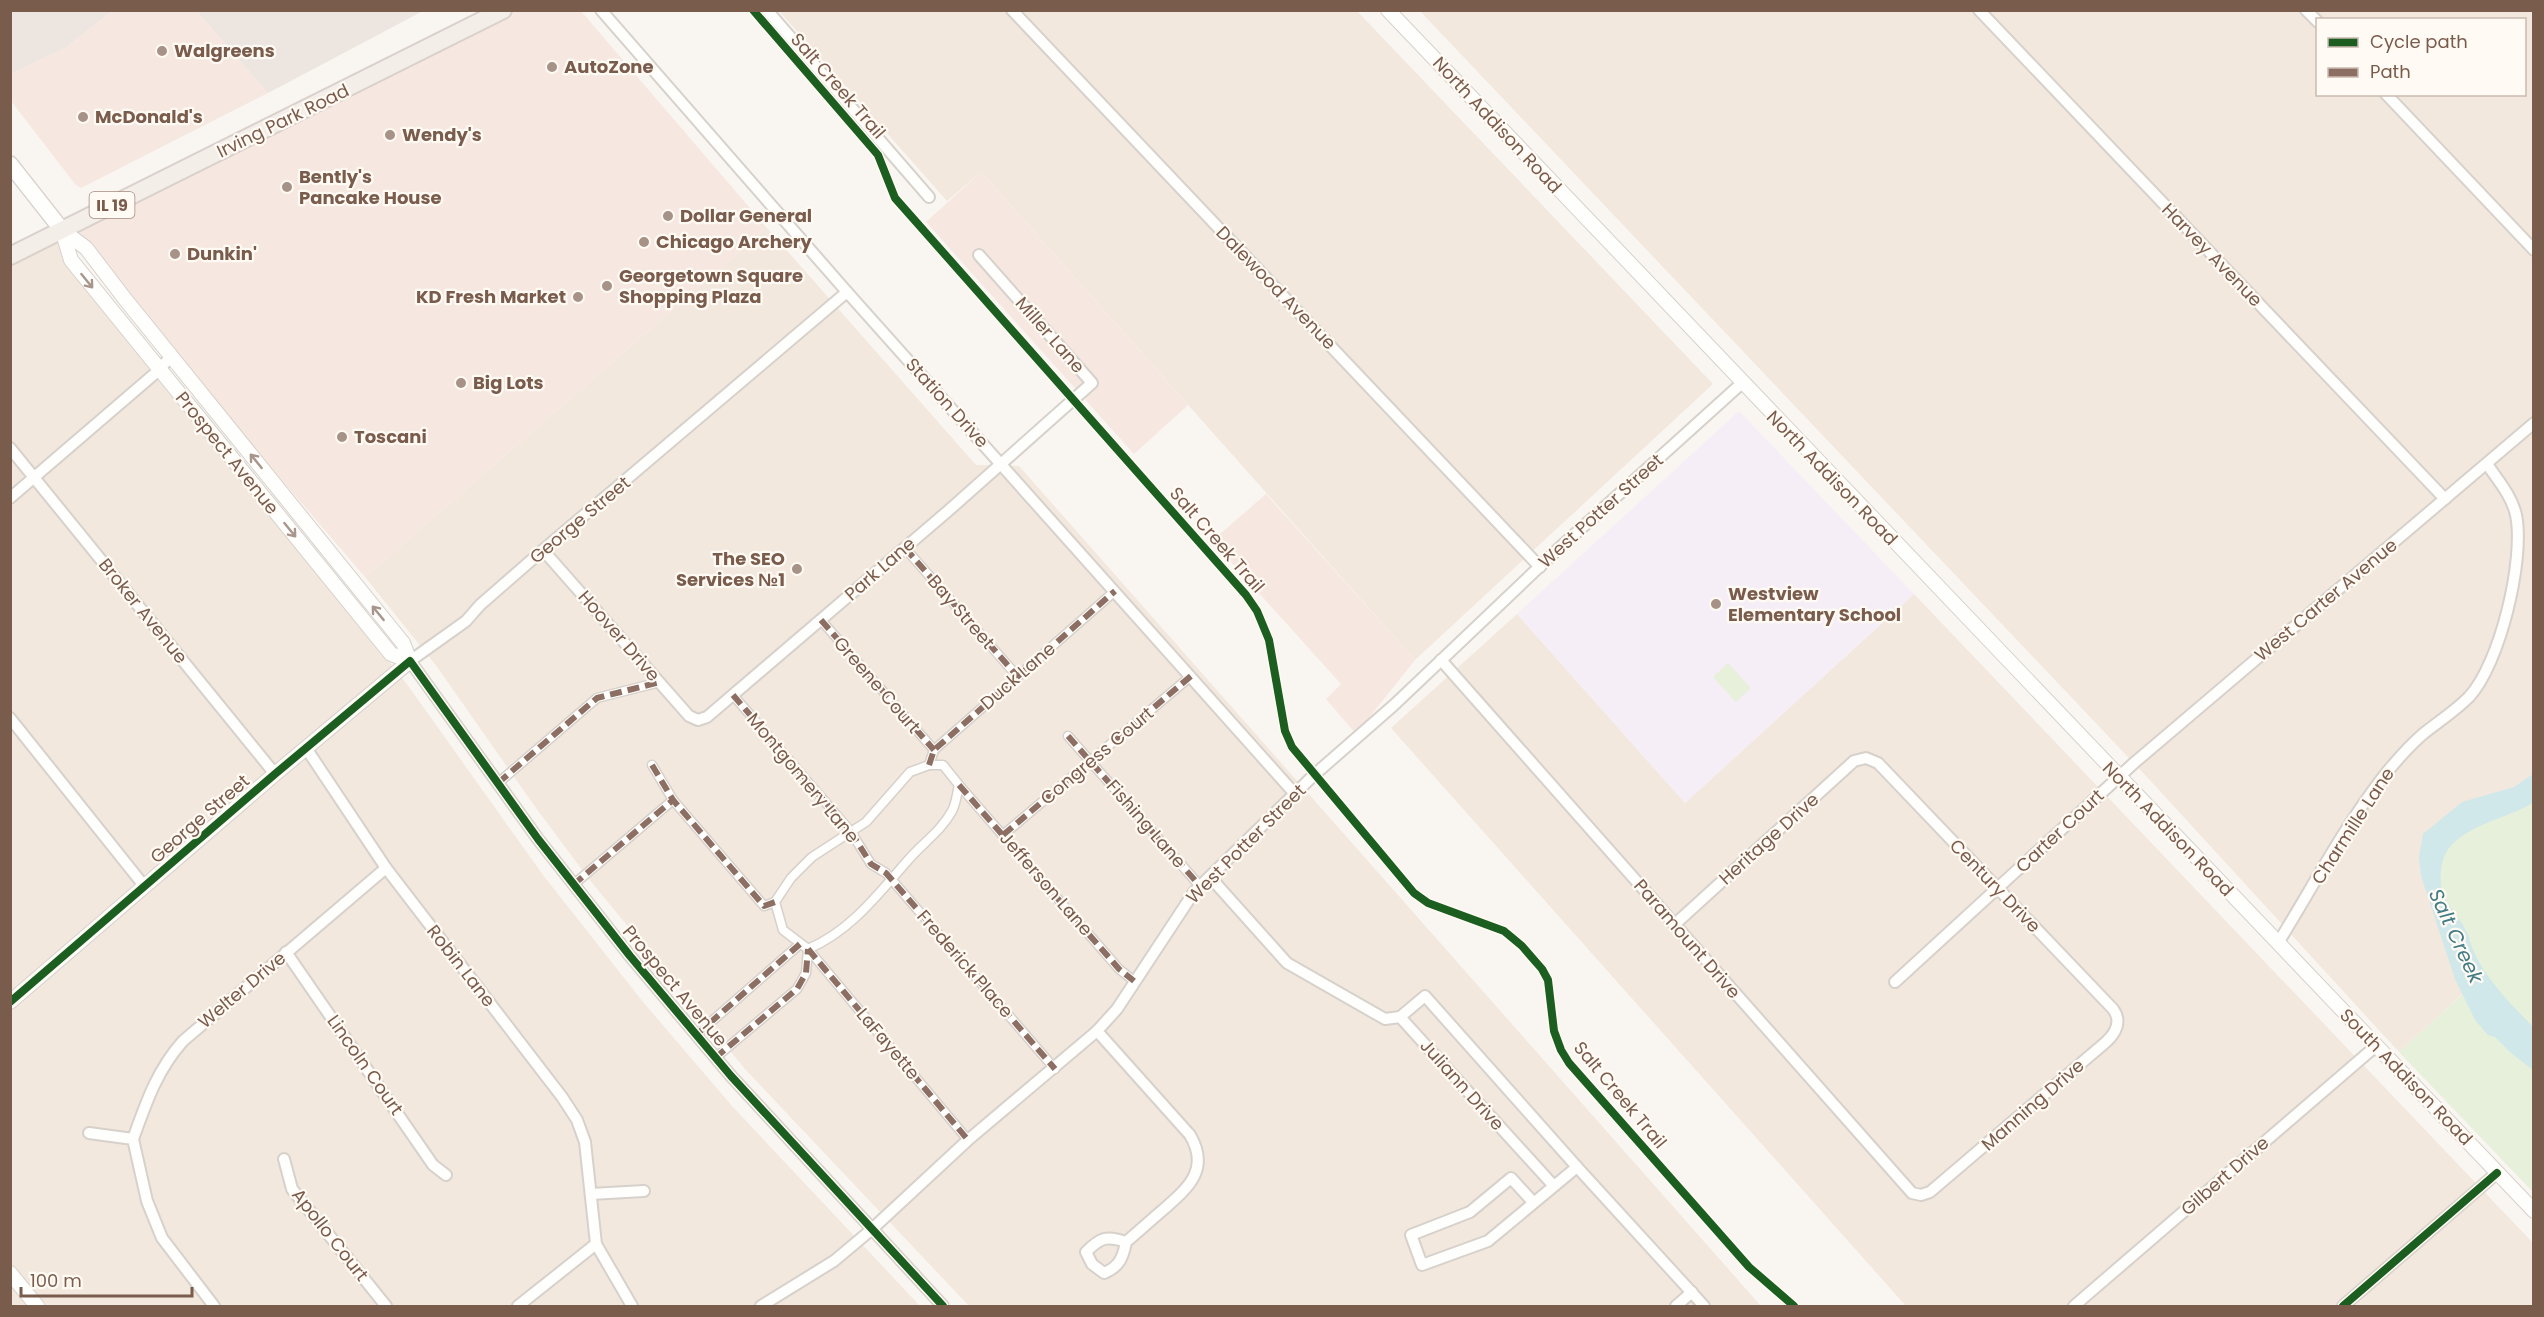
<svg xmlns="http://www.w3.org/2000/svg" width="2544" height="1317" font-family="Poppins,sans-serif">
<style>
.residential{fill:#f2e8de;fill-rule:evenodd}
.commercial{fill:#f6e8e1}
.industrial{fill:#ede5e0}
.education{fill:#f6eef6}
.green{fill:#e7f0db}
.water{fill:#d0e8ea}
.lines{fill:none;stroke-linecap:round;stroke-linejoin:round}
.pedestrian-casing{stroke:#d7d1cb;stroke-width:11}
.minor-casing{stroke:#d7d1cb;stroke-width:14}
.tertiary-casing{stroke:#d7d1cb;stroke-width:16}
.secondary-casing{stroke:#d9d2cb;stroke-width:18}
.primary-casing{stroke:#dad1cc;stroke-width:20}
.pedestrian{stroke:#fefefd;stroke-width:8}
.minor{stroke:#fefefd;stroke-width:10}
.tertiary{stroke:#fefefd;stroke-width:14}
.secondary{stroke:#fefefd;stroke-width:15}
.primary{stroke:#f3eee8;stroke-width:16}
.quiet{stroke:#8d6e63;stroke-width:6;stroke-dasharray:12 6;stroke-linecap:butt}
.cycleway-casing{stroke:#fffaf3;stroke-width:11}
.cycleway{stroke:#1b5e20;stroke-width:8}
.oneway{stroke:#a8958b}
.poi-dot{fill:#a69286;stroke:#fffaf3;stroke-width:2}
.labels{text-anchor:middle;stroke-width:4.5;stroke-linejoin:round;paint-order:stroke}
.shield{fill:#fffaf3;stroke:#a28b7f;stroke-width:1.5}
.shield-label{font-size:16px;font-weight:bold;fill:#7a5c4d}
.poi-label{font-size:18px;font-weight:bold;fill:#7a5c4d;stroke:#fffaf3;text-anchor:start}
.street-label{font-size:18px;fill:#7a5c4d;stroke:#fffaf3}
.water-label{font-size:20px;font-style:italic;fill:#437c86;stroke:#fffaf3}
</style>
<rect width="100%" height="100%" fill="#f9f5f0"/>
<g class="residential">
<polygon points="779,11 1357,11 1713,384 1415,660 981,172 947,201"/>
<path d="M1420,11H2533V775L2469,988L2399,1052L2147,777ZM2318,20H2524V94H2318Z"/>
<polygon points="767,228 976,465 1019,466 1761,1306 969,1306 745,1069 589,879 536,808 435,664 365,577"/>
<polygon points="57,236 409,687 543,875 643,1002 732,1106 920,1306 11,1306 10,260"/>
<polygon points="1914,594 2533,1243 2533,1306 1906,1306 1391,728 1517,614 1685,803"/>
</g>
<g class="commercial">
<polygon points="510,10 581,11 767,228 365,577 68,231"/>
<polygon points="112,11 197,11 268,93 81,188 75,184 11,101 10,73 65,48"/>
<polygon points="981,172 1188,405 1134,454 926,222"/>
<polygon points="1266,494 1415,660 1356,734 1326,699 1341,684 1212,541"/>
</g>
<g class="industrial">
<polygon points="10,11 11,10 112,11 65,48 11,73"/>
<polygon points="197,11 423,11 268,93"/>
</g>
<polygon class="education" points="1739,411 1914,594 1685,803 1517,614"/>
<g class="green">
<polygon points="1728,663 1751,688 1736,702 1713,677"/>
<polygon points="2533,788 2533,1192 2399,1052 2475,983 2430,881 2446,833"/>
</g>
<path class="water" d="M2533,774V803C2506,819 2470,823 2449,848C2439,860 2438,886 2446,900C2452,911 2461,920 2466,931C2470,937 2470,945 2474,952C2487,981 2512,1005 2533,1027V1070L2511,1053L2495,1037L2488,1035L2475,1020L2455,979L2421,876L2419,857L2423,834L2462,802L2514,787Z"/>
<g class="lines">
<defs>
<g id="pedestrian">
<polyline points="905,548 1018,677"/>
<polyline points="821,620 934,750"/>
<polyline points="733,695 851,832 871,864 886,873 1055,1069"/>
<polyline points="1068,736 1200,886"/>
<polyline points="652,765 673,800 764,906 775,902"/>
<polyline points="929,765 934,750 1115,591"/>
<polyline points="498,783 597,698 660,682"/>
<polyline points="959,785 1119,969 1134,981"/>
<polyline points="1003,835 1191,676"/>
<polyline points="573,885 673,800"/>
<path d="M808,949C851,931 879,893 909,859C924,842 941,831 952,811C956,804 957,793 959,785L943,765H929L910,772L866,822L812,857L791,878L775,902L783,930L808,949L968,1140"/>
<polyline points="696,1035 800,944"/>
<polyline points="715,1058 797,989 806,973 808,949"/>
</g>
<g id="minor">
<polyline points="601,10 847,292 1295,794"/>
<polyline points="767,10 929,197"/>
<polyline points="1012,10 1540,567"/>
<polyline points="1979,10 2445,499"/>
<polyline points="2306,10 2318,22"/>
<polyline points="2386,94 2534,250"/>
<polyline points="847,292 543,550 480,605 466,621 410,661 538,839 630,956 731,1076 943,1306"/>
<polyline points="10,448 275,774"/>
<polyline points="10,498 159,370 171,356"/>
<polyline points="543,550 689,716 698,720 707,717 948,511 1092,383 979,255"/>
<path d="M1441,660L1912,1193L1921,1195L1930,1192L2106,1042C2116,1033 2122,1021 2113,1009L1878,763L1866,758L1854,761L1674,925"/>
<polyline points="10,718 145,887"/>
<polyline points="306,748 386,868 562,1097 577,1120 585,1142 596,1244 632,1306"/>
<polyline points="1210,877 1287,963 1385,1019 1400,1017 1553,1185"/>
<path d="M2278,943C2312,888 2343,829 2383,777C2395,762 2408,747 2423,734C2438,722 2455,711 2469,697C2500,664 2525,559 2516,515C2512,496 2497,479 2487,464"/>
<polyline points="286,952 433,1165 446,1175"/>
<polyline points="1895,982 2134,763 2534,423"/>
<polyline points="1400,1017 1425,996 1577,1167"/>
<path d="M1097,1031L1190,1135C1210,1169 1189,1187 1164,1209C1151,1220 1139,1231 1126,1242C1106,1235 1100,1238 1086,1252L1092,1264L1104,1273C1119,1267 1123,1258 1126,1242"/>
<polyline points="89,1133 133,1139 147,1201 162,1238 214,1306"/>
<path d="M133,1139C146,1103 157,1070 183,1041L386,868"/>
<polyline points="284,1159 292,1189 386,1306"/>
<polyline points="591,1194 644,1191"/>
<polyline points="1533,1202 1511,1178 1470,1212 1411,1235 1422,1265 1488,1241 1577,1167 1704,1306"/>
<polyline points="518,1306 596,1244"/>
<polyline points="761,1306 834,1261 871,1230 968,1140 1097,1031 1117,1009 1194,892 1314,775 1394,705 1555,552 1742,383"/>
<polyline points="1676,1306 1692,1292"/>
<polyline points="2074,1306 2376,1046"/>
<polyline points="2343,1306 2497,1173"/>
</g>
<g id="tertiary">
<polyline points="1388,10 2534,1211"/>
<polyline points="62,230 71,260 391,654 410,661"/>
<polyline points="62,230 86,248 125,299 403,643 410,661"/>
<polyline points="10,1002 275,774 410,661"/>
<polyline points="10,1273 37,1306"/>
</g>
<polyline id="secondary" points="10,164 62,230"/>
<polyline id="primary" points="10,256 503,10"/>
</defs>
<use href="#pedestrian" class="pedestrian-casing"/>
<use href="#minor" class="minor-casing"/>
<use href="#tertiary" class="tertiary-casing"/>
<use href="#secondary" class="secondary-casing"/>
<use href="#primary" class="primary-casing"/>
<use href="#pedestrian" class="pedestrian"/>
<use href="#minor" class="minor"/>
<use href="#tertiary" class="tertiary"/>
<use href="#secondary" class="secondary"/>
<use href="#primary" class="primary"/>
<g class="quiet">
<polyline points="905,548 1018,677"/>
<polyline points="821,620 934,750"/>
<polyline points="733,695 851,832 871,864 886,873 1055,1069"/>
<polyline points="1068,736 1200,886"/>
<polyline points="652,765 673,800 764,906 775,902"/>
<polyline points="929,765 934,750 1115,591"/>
<polyline points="498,783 597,698 660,682"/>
<polyline points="959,785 1119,969 1134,981"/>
<polyline points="1003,835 1191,676"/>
<polyline points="573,885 673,800"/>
<polyline points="808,949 968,1140"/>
<polyline points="696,1035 800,944"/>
<polyline points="715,1058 797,989 806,973 808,949"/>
</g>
<defs>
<g id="cycleway">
<polyline points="753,10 878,155 895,198 1246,595 1257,611 1269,640 1285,731 1292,747 1414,893 1428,903 1504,931 1522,946 1542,969 1548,980 1554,1031 1561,1050 1569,1063 1749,1267 1794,1306"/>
<polyline points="10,1002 275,774 410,661 538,839 630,956 731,1076 943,1306"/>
<polyline points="2343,1306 2497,1173"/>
</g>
</defs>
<use href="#cycleway" class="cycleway-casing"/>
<use href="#cycleway" class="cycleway"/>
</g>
<defs><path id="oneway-shaft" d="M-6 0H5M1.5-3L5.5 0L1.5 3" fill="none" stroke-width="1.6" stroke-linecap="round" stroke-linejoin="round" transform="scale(1.5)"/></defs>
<g class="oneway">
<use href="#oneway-shaft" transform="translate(87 281) rotate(51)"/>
<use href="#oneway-shaft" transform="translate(256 461) rotate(-129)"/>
<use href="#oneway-shaft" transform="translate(290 530) rotate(51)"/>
<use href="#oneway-shaft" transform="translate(378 613) rotate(-129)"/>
</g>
<g class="poi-dot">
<circle cx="162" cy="51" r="6"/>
<circle cx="552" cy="67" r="6"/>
<circle cx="83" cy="117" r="6"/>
<circle cx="390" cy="135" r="6"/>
<circle cx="287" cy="187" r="6"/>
<circle cx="668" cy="216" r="6"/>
<circle cx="644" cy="242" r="6"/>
<circle cx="175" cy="254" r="6"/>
<circle cx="607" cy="286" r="6"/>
<circle cx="578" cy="297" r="6"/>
<circle cx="461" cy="383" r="6"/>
<circle cx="342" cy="437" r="6"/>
<circle cx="797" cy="569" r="6"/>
<circle cx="1716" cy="604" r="6"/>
</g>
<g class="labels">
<rect class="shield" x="89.5" y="192" width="45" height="26" rx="4.5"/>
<g class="shield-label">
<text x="112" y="211">IL 19</text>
</g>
<g class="poi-label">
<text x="174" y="57">Walgreens</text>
<text x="564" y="73">AutoZone</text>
<text x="95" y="123">McDonald's</text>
<text x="402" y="141">Wendy's</text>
<text x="299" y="183">Bently's<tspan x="299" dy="21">Pancake House</tspan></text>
<text x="680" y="222">Dollar General</text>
<text x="656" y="248">Chicago Archery</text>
<text x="187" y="260">Dunkin'</text>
<text x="619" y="282">Georgetown Square<tspan x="619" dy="21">Shopping Plaza</tspan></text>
<text x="566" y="303" text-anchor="end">KD Fresh Market</text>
<text x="473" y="389">Big Lots</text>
<text x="354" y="443">Toscani</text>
<text x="785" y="565" text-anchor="end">The SEO<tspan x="785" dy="21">Services №1</tspan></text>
<text x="1728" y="600">Westview<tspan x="1728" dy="21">Elementary School</tspan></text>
</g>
<g class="street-label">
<text transform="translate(838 86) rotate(49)" y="6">Salt Creek Trail</text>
<text transform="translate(283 121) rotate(-26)" y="6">Irving Park Road</text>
<text transform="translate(1497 125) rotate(47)" y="6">North Addison Road</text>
<text transform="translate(2212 255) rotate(46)" y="6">Harvey Avenue</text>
<text transform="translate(1276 288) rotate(46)" y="6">Dalewood Avenue</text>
<text transform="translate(1050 335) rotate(49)" y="6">Miller Lane</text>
<text transform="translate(947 403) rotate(48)" y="6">Station Drive</text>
<text transform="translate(227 453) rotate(51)" y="6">Prospect Avenue</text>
<text transform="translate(1832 478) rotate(46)" y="6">North Addison Road</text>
<text transform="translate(1601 511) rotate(-42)" y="6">West Potter Street</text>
<text transform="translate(580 520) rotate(-40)" y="6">George Street</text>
<text transform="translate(1217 540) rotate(49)" y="6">Salt Creek Trail</text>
<text transform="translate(880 569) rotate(-41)" y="6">Park Lane</text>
<text transform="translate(2326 600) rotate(-40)" y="6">West Carter Avenue</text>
<text transform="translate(143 611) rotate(51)" y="6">Broker Avenue</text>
<text transform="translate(961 612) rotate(49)" y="6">Bay Street</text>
<text transform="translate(619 636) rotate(49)" y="6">Hoover Drive</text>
<text transform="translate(1018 676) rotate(-41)" y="6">Duck Lane</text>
<text transform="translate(877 685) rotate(49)" y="6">Greene Court</text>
<text transform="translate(1097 756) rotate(-40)" y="6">Congress Court</text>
<text transform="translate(803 778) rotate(50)" y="6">Montgomery Lane</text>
<text transform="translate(200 819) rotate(-41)" y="6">George Street</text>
<text transform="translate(1146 824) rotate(49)" y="6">Fishing Lane</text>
<text transform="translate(2353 826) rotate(-57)" y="6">Charmille Lane</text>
<text transform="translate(2168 829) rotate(46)" y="6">North Addison Road</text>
<text transform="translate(2060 831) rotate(-43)" y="6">Carter Court</text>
<text transform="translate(1769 839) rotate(-42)" y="6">Heritage Drive</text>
<text transform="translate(1246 844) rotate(-45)" y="6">West Potter Street</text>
<text transform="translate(1046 884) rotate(49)" y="6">Jefferson Lane</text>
<text transform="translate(1995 886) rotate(46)" y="6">Century Drive</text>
<text transform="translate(1687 939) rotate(49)" y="6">Paramount Drive</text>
<text transform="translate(965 964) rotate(49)" y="6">Frederick Place</text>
<text transform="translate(461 966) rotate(52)" y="6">Robin Lane</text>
<text transform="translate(675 986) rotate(50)" y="6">Prospect Avenue</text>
<text transform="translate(242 990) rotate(-40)" y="6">Welter Drive</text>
<text transform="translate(888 1044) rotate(50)" y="6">LaFayette</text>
<text transform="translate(365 1065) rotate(55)" y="6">Lincoln Court</text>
<text transform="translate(2406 1077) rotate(46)" y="6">South Addison Road</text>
<text transform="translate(1462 1085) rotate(48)" y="6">Juliann Drive</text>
<text transform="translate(1620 1095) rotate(50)" y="6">Salt Creek Trail</text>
<text transform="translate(2033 1105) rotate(-41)" y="6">Manning Drive</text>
<text transform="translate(2225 1176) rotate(-41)" y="6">Gilbert Drive</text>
<text transform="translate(330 1235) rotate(52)" y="6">Apollo Court</text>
</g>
<g class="water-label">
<text transform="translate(2456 936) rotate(65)" y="7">Salt Creek</text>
</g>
</g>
<rect width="2544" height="1317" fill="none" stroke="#7a5c4d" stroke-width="24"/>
<rect x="2316" y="18" width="210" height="78" fill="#fffaf3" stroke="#cabbb1" stroke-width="1.5"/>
<rect x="2328" y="38" width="30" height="9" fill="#1b5e20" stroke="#cabbb1" stroke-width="1.5"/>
<text x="2370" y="48" font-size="18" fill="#7a5c4d">Cycle path</text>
<rect x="2328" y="68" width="30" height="9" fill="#8d6e63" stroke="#cabbb1" stroke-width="1.5"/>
<text x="2370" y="78" font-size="18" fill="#7a5c4d">Path</text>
<path d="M21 1287v9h171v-9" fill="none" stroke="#7a5c4d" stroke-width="3"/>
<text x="30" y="1287" font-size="18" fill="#7a5c4d" stroke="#fffaf3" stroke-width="4.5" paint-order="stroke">100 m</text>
</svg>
